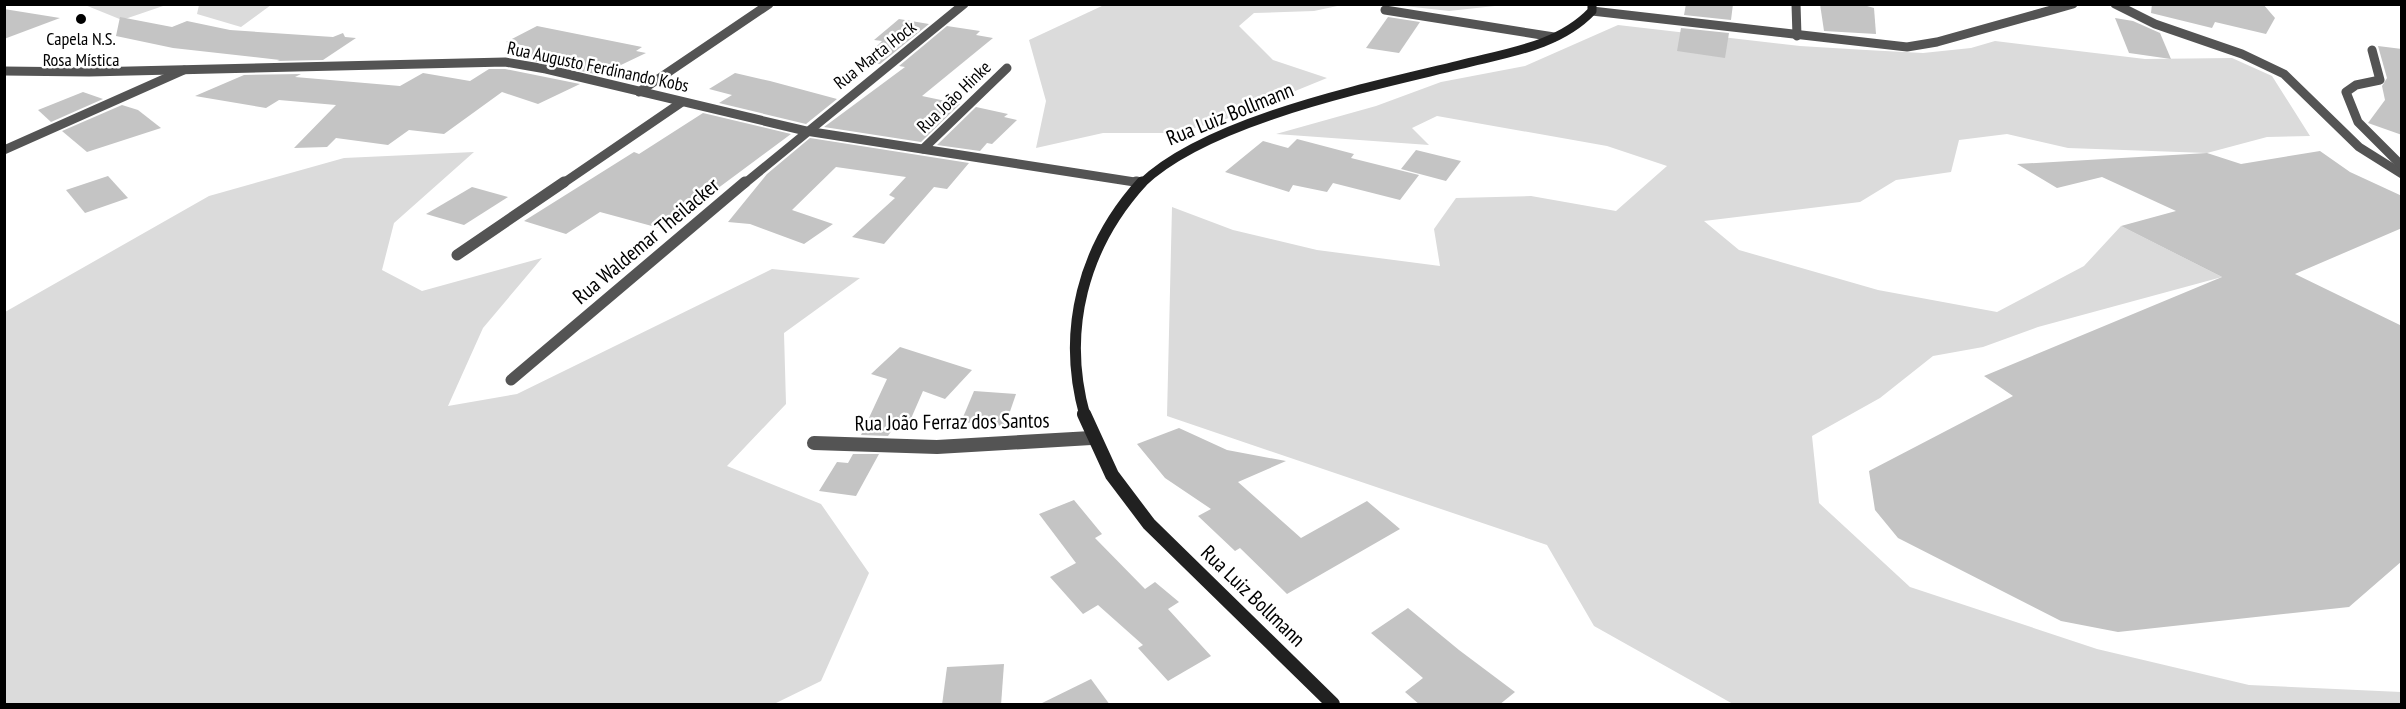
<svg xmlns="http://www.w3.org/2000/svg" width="2406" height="709" font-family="'PT Sans Narrow',sans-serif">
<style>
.green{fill:#dbdbdb}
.building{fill:#c4c4c4}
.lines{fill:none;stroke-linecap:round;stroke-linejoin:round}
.minor-far2{stroke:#545454;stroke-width:9}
.minor-far1{stroke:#545454;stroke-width:11}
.minor{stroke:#545454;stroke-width:14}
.tertiary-far1{stroke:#545454;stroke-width:9}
.tertiary{stroke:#545454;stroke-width:11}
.secondary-far2{stroke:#212121;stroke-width:9}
.secondary-far1{stroke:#212121;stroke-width:11}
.secondary{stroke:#212121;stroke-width:14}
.poi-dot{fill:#000;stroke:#fff;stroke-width:2}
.labels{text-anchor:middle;stroke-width:5;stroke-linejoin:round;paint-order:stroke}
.far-poi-label{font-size:18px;fill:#000;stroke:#fff}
.far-street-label{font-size:18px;fill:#000;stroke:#fff}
.street-label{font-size:21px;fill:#000;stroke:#fff}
</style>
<rect width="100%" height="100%" fill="#fff"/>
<g class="green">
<polygon points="85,5 166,5 122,20"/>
<polygon points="199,5 199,4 271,5 241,27 197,14"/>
<polygon points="1104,5 1104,4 1342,5 1314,11 1254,13 1239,26 1273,60 1327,78 1226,119 1177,133 1103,133 1036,148 1046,101 1029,40"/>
<polygon points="1396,5 1504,5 1449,11"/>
<polygon points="1618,25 1800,46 1866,50 1923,53 1971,48 1995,41 2145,59 2232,58 2272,76 2310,136 2267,137 2207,153 2068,148 2007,134 1959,140 1951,172 1896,180 1860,202 1704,221 1739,250 1878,290 1997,312 2084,266 2121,226 2222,277 2038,327 1983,347 1933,356 1880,398 1812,436 1819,503 1910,587 2097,649 2249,685 2401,692 2401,704 1733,704 1594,626 1547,545 1167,416 1172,207 1233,230 1317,250 1440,266 1434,229 1456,198 1531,196 1616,211 1667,166 1607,146 1437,116 1412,128 1429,145 1276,134 1376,106 1441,82 1525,66"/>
<polygon points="474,152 394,223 382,270 422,291 542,258 483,328 448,406 517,394 772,269 860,278 784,333 786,404 727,466 821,504 869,573 821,681 774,704 5,704 5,312 209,196 344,158"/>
</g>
<g class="building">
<polygon points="1686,4 1733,4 1731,20 1684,15"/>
<polygon points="1820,4 1860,4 1874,8 1876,34 1824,31"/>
<polygon points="2152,4 2263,4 2275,18 2266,34 2215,22 2212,28 2151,13"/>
<polygon points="4,9 60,18 4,39"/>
<polygon points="120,17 172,27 187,21 230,30 333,37 343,33 345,37 356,38 323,60 277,61 280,60 173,48 116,36"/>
<polygon points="1388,17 1420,22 1399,53 1366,48"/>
<polygon points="2115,18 2133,21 2160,33 2171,59 2129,53"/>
<polygon points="899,19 929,24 880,64 861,62 882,41 874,40"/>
<polygon points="537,26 642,47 636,51 646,53 600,75 509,56 526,46 506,42"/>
<polygon points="947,26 980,31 976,35 993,38 922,96 960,104 921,142 824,127 905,67 899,66"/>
<polygon points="1681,28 1729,33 1725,58 1677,51"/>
<polygon points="2378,46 2402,49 2402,135 2368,123 2385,100 2382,86 2387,78"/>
<polygon points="489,69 505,69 580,84 538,104 502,92 444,134 409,130 388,145 336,138 327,147 294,148 336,105 279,100 266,108 195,96 244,75 301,74 295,77 400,86 423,73 470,81"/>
<polygon points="735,73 770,81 837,99 806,124 719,103 732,95 709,89"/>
<polygon points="83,92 103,99 51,122 38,110"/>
<polygon points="122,105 138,110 161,128 87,152 62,131"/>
<polygon points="976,107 1008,114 1004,117 1017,120 992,144 987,143 980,151 937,145"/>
<polygon points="703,113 791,134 663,229 600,212 566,234 524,221 634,152 639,154"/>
<polygon points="810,138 969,163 947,189 934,187 884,244 852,237 895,198 889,195 906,177 836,167 792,210 833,224 804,244 750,224 728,222 767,174"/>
<polygon points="1297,139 1354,154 1351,158 1419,175 1400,200 1333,183 1327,192 1293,185 1289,192 1225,172 1263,141 1288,148"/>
<polygon points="1416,150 1461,161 1446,181 1401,169"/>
<polygon points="2320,151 2350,172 2402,196 2402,228 2295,274 2402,326 2402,561 2349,607 2118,632 2061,621 1898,538 1875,510 1869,471 2013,396 1984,376 2222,277 2121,226 2176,211 2102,177 2057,188 2017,164 2207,153 2241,164"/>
<polygon points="108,176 128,198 85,213 66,190"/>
<polygon points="472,187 508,197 464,225 426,214"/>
<polygon points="900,347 972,370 945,399 923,391 906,430 892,430 888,436 861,435 887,379 871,374"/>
<polygon points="974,391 1016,394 1005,426 961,422"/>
<polygon points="1179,428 1227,450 1286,461 1238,482 1301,538 1367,501 1400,529 1287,594 1240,548 1235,551 1198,516 1211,509 1165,478 1137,444"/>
<polygon points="853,454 879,454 856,496 819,491 837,462 848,463"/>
<polygon points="1074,500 1102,534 1095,538 1145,589 1155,582 1179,602 1168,609 1211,656 1168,681 1138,648 1143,645 1098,605 1083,614 1050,577 1076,563 1039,514"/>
<polygon points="1408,608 1459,650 1515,692 1499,705 1420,705 1405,692 1423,678 1371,633"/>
<polygon points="1004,664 1001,705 942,705 947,667"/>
<polygon points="1091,679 1110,705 1038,705"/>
</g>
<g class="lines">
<g class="minor-far2">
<polyline points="1796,4 1797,36"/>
<polyline points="2115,4 2155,24 2242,54 2284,74 2359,147 2402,174"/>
<polyline points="1385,10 1554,37"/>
<polyline points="2372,50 2380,80 2356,85 2346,92 2358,122 2402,166"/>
<polyline points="639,92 769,4"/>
<polyline points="923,149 1007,68"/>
<polyline points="4,150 184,70"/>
<polyline points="562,184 682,102"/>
<polyline points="744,184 964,4"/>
</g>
<g class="minor-far1">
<polyline points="457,255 564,182"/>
<polyline points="511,380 745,182"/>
</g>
<polyline class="minor" points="814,443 937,447 1091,438"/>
<g class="tertiary-far1">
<polyline points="1592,11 1907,47 1937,42 2073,4"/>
<polyline points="4,71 89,72 505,62 546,69 806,131 1141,183"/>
</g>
<polyline class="tertiary" points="1136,182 1141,183"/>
<path class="secondary-far2" d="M1141,184C1207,120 1369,87 1459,65C1505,53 1558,47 1592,11V4"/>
<path class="secondary-far1" d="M1085,416C1061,331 1083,247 1142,182"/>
<polyline class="secondary" points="1084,414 1112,475 1149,524 1333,704"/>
</g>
<circle class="poi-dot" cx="81" cy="19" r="6"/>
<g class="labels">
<g class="far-poi-label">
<text x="81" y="45">Capela N.S.<tspan x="81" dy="21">Rosa Mística</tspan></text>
</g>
<g class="far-street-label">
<text transform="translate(875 55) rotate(-38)" y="6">Rua Marta Hock</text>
<text transform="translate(598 67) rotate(12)" y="6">Rua Augusto Ferdinando Kobs</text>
<text transform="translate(954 97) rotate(-44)" y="6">Rua João Hinke</text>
</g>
<g class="street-label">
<text transform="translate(1230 114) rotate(-22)" y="7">Rua Luiz Bollmann</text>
<text transform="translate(646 241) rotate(-40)" y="7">Rua Waldemar Theilacker</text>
<text transform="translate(952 422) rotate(-1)" y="7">Rua João Ferraz dos Santos</text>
<text transform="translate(1253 596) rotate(44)" y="7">Rua Luiz Bollmann</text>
</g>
</g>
<rect width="2406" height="709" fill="none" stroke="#000000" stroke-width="12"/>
</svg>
